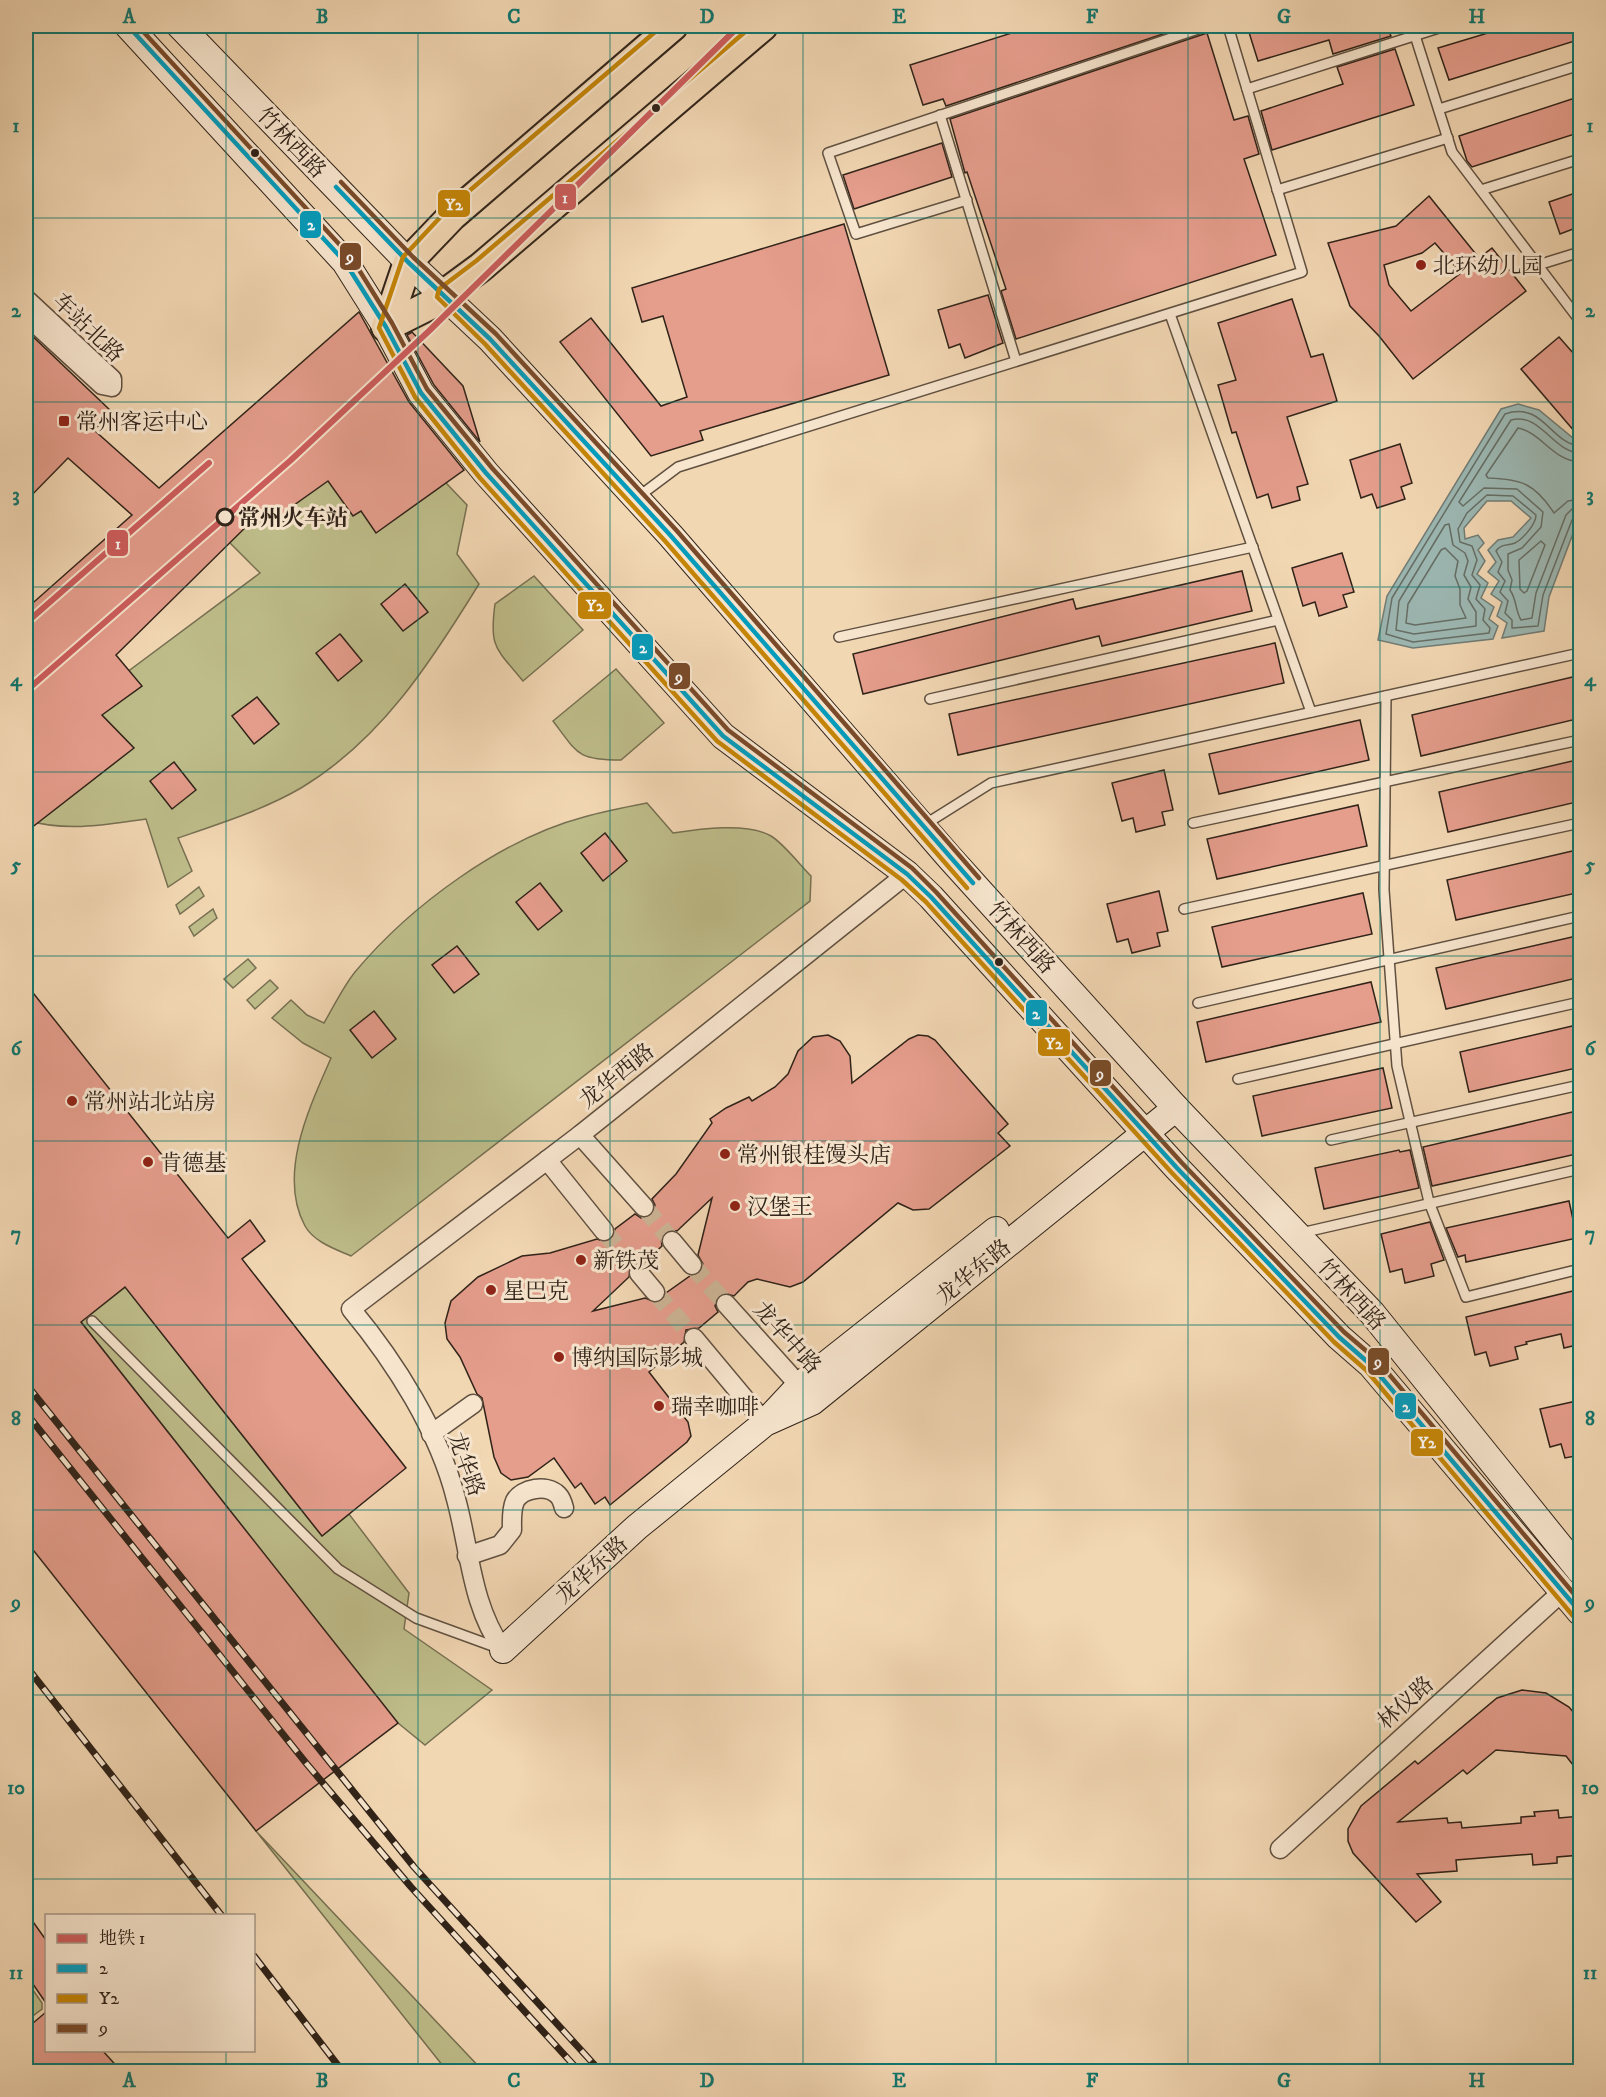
<svg xmlns="http://www.w3.org/2000/svg" width="1606" height="2097" font-family="'IM FELL DW Pica','Noto Serif SC',serif">
<style>
.green{fill:#bebd8a;stroke:#777052;stroke-width:1.5}
.water{fill:#9cb8b3;stroke:#717c75;stroke-width:1.5}
.lines{fill:none;stroke-linecap:round;stroke-linejoin:round}
.shore{stroke:#666e66;stroke-width:1.5}
.building{fill:#e59d8c;stroke:#302319;stroke-width:1.5;fill-rule:evenodd}
.street-tunnel{stroke:#cbb394;stroke-width:18;stroke-dasharray:18 9;stroke-linecap:butt}
.lane-casing{stroke:#605040;stroke-width:12}
.street-casing{stroke:#605040;stroke-width:21}
.secondary-casing{stroke:#302319;stroke-width:28}
.primary-casing{stroke:#302319;stroke-width:32}
.path{stroke:#302319;stroke-width:4;stroke-dasharray:1.5 3;stroke-linecap:butt}
.lane{stroke:#f7e5ce;stroke-width:9}
.street{stroke:#f7e5ce;stroke-width:18}
.secondary{stroke:#f7e5ce;stroke-width:26}
.primary{stroke:#f2d7b3;stroke-width:28}
.rail-casing{stroke:#302319;stroke-width:7}
.rail{stroke:#f7e5ce;stroke-width:4.5;stroke-dasharray:14;stroke-linecap:butt}
.bus-1-casing{stroke:#f7e5ce;stroke-width:9}
.bus-2-casing{stroke:#f7e5ce;stroke-width:9}
.bus-3-casing{stroke:#f7e5ce;stroke-width:9}
.bus-1{stroke:#059cbc;stroke-width:4.5}
.bus-2{stroke:#c58506;stroke-width:4.5}
.bus-3{stroke:#7a4b2a;stroke-width:4.5}
.metro-1-casing{stroke:#f7e5ce;stroke-width:10}
.metro-1{stroke:#cd5c5c;stroke-width:6}
.grid{fill:none;stroke:#0f766e;stroke-width:1.5;stroke-opacity:0.55}
.bus-dot{fill:#302319;stroke:#f7e5ce;stroke-width:2}
.poi-dot{fill:#8f2418;stroke:#f7e5ce;stroke-width:2}
.stop-dot{fill:#f7e5ce;stroke:#302319;stroke-width:3}
.labels{text-anchor:middle;stroke-width:6;stroke-linejoin:round;paint-order:stroke}
.street-label{font-size:22px;fill:#302319;stroke:#f7e5ce}
.poi-label{font-size:22px;fill:#302319;stroke:#f7e5ce;text-anchor:start}
.stop-label{font-size:22px;font-weight:bold;fill:#302319;stroke:#f7e5ce;text-anchor:start}
.line-badge{stroke:#f7e5ce;stroke-width:2}
.badge-label{font-size:16px;text-anchor:middle;font-weight:bold;fill:#fff}
.neatline{fill:none;stroke:#0f766e;stroke-width:2}
.grid-label{font-size:20px;text-anchor:middle;font-weight:bold;fill:#0f766e}
</style>
<rect width="100%" height="100%" fill="#f2d7b3"/>
<filter id="stains"><feTurbulence type="fractalNoise" baseFrequency=".00333" numOctaves="4"/><feColorMatrix values="0 0 0 0 .2 0 0 0 0 .09 0 0 0 0 .02 0 0 0 .5 -.17"/></filter>
<radialGradient id="worn" r=".72"><stop offset=".6" stop-color="#630" stop-opacity="0"/><stop offset="1" stop-color="#630" stop-opacity=".3"/></radialGradient>
<g class="green">
<path d="M349,381L467,505L457,554L479,584C431,662 381,740 301,788C263,810 219,824 178,838L192,871L168,887L146,819C105,825 65,832 26,820V691L75,645L111,684L260,573L212,525Z"/>
<path d="M534,576L583,630L523,681C496,648 489,648 495,604Z"/>
<path d="M616,669L664,723L621,760C577,760 578,754 553,721Z"/>
<path d="M647,803L673,833C699,829 747,822 771,836C783,843 801,866 811,876L810,901L351,1256C335,1249 314,1242 305,1226C277,1174 310,1106 331,1058L303,1043L272,1018L291,1000L307,1015L324,1023C334,1006 343,987 355,972C410,906 501,839 584,817C605,811 626,807 647,803Z"/>
<polygon points="199,887 204,896 180,914 176,905"/>
<polygon points="213,909 217,918 194,936 189,927"/>
<polygon points="248,959 256,968 233,988 224,979"/>
<polygon points="270,980 278,988 255,1009 247,1000"/>
<polygon points="170,1252 141,1307 322,1536 349,1514 409,1593 404,1629 492,1690 425,1745 398,1723 81,1322"/>
<polygon points="256,1831 483,2071 447,2071"/>
<polygon points="26,1990 33,1990 42,2003 42,2009 26,2021"/>
</g>
<polygon class="water" points="1518,404 1539,410 1573,438 1580,440 1580,515 1549,597 1544,631 1502,638 1507,623 1497,616 1502,602 1491,594 1499,581 1488,572 1496,562 1488,550 1498,540 1513,537 1531,518 1511,501 1487,501 1464,528 1465,539 1478,535 1484,543 1478,550 1485,561 1477,574 1488,583 1481,598 1494,607 1489,619 1498,626 1493,639 1413,648 1378,640 1387,596 1501,409"/>
<g class="lines">
<g class="shore">
<path d="M1580,446C1550,443 1543,401 1505,414L1392,598L1386,634L1413,642L1489,633L1490,628L1483,620L1485,609L1476,599L1480,585L1472,575L1477,560L1472,546L1460,542L1458,529L1467,513L1487,495L1513,496L1536,515C1536,524 1523,539 1515,543C1507,546 1502,543 1496,551L1502,562L1498,572L1505,581L1500,592L1508,601L1505,613L1512,620V628L1538,626L1543,595L1572,520L1580,515"/>
<path d="M1580,453C1553,452 1540,412 1511,420L1459,502L1463,506L1484,488L1517,489L1543,512L1541,527L1522,548L1508,554V570L1512,580L1510,590C1517,600 1515,610 1521,620L1532,618L1536,593L1566,515L1572,509L1580,508"/>
<path d="M1580,462C1553,461 1542,433 1518,428L1486,475L1488,478C1522,479 1535,484 1554,513L1568,501L1580,499"/>
<polygon points="1449,524 1453,545 1465,553 1468,561 1464,575 1471,587 1468,599 1476,612 1476,626 1414,634 1396,630 1399,601 1445,525"/>
<polygon points="1541,541 1545,545 1527,591 1524,593 1520,589 1519,560"/>
<polygon points="1445,548 1458,561 1455,576 1460,589 1460,605 1466,618 1415,625 1406,623 1408,604 1441,550"/>
</g>
</g>
<g class="building">
<polygon points="1034,26 1187,26 946,106 943,99 923,105 910,65"/>
<polygon points="1247,26 1387,26 1391,36 1333,54 1329,40 1258,61"/>
<polygon points="1511,26 1581,26 1581,39 1449,80 1438,48"/>
<polygon points="1207,33 1234,120 1248,116 1259,154 1244,159 1276,255 1016,339 1001,291 1006,289 967,172 965,173 950,119"/>
<polygon points="1395,49 1414,105 1272,150 1261,111 1343,84 1337,67"/>
<polygon points="1581,96 1581,132 1472,167 1467,161 1459,136"/>
<polygon points="942,143 952,177 854,209 843,175"/>
<polygon points="1581,191 1581,226 1560,234 1549,202"/>
<path d="M1429,196L1479,258L1492,248L1526,291L1413,379L1379,336L1350,306L1328,243L1396,226ZM1435,243L1461,273L1411,311L1389,285L1384,265L1422,253Z"/>
<polygon points="844,224 889,375 700,431 703,440 651,456 560,342 591,318 661,406 687,397 663,316 642,322 632,288"/>
<polygon points="988,295 1003,343 965,358 960,344 949,348 938,310"/>
<polygon points="1292,299 1311,357 1323,354 1337,401 1287,417 1308,484 1297,487 1300,500 1272,508 1268,494 1257,498 1236,432 1232,433 1218,385 1236,380 1218,323"/>
<polygon points="359,312 409,402 464,470 376,533 361,511 353,516 328,481 287,510 288,521 276,522 256,517 116,655 142,686 102,715 134,748 26,832 26,609 132,515 68,458 26,501 26,330 112,412 94,430 159,488"/>
<polygon points="412,332 463,386 480,442 434,385 407,335"/>
<polygon points="1559,337 1581,362 1581,439 1521,369"/>
<polygon points="1400,444 1412,483 1401,487 1405,499 1377,508 1372,494 1361,498 1350,460"/>
<polygon points="1342,553 1354,592 1343,595 1347,607 1319,616 1315,602 1303,606 1292,568"/>
<polygon points="1242,571 1252,611 1102,646 1099,636 863,694 853,654 1073,599 1076,609"/>
<polygon points="405,584 428,612 403,631 381,604"/>
<polygon points="340,634 362,661 338,681 316,653"/>
<polygon points="1275,643 1284,683 958,755 949,714"/>
<polygon points="1581,675 1581,718 1421,756 1412,715"/>
<polygon points="257,697 279,724 254,744 232,716"/>
<polygon points="1360,720 1369,760 1219,794 1209,754"/>
<polygon points="1581,759 1581,801 1448,832 1439,792"/>
<polygon points="174,762 196,790 172,809 150,781"/>
<polygon points="1164,770 1173,810 1162,812 1165,825 1136,832 1133,818 1122,821 1112,783"/>
<polygon points="1358,805 1367,846 1217,879 1207,839"/>
<polygon points="605,833 627,861 603,881 581,853"/>
<polygon points="1581,849 1581,892 1456,920 1447,880"/>
<polygon points="540,883 562,911 538,930 516,902"/>
<polygon points="1159,891 1168,931 1157,933 1160,946 1132,953 1128,939 1117,942 1107,904"/>
<polygon points="1363,893 1372,934 1222,967 1212,927"/>
<polygon points="1581,935 1581,977 1446,1009 1436,968"/>
<polygon points="457,946 479,974 454,993 432,965"/>
<polygon points="1371,982 1381,1022 1206,1062 1197,1022"/>
<polygon points="26,984 228,1238 250,1220 265,1241 242,1259 406,1468 322,1536 125,1287 81,1322 398,1723 256,1831 26,1541"/>
<polygon points="374,1011 396,1039 372,1058 350,1030"/>
<polygon points="1581,1024 1581,1067 1469,1092 1460,1052"/>
<path d="M828,1035L840,1041L850,1056L852,1083L909,1039L918,1035L928,1036L935,1040L1008,1124L998,1133L1010,1146L929,1209L913,1210L898,1203L803,1282L790,1287L757,1279L748,1282L734,1296L724,1293L718,1296L715,1306L718,1312L699,1328L686,1330L684,1342L649,1372L688,1422L691,1436L687,1442L610,1505L605,1497L595,1504L581,1483L575,1488L554,1458L528,1477L511,1480L501,1473L494,1457L482,1398L477,1394L460,1357L447,1339L445,1323L451,1301L478,1277L522,1256L550,1253L597,1239L606,1242L614,1236L615,1229L635,1214L641,1218L651,1216L655,1205L652,1199L676,1174L712,1123L710,1119L726,1108L749,1097L752,1101L775,1087L788,1074L798,1051L813,1037ZM712,1198L698,1255L703,1264L700,1273L690,1276L666,1293L663,1300L658,1303L645,1298L593,1311L629,1277L631,1265L644,1263L662,1246L661,1238L664,1233L671,1230L677,1231Z"/>
<polygon points="1383,1068 1392,1108 1262,1136 1253,1096"/>
<polygon points="1581,1110 1581,1153 1432,1186 1423,1147"/>
<polygon points="1399,1150 1400,1152 1410,1150 1419,1188 1324,1209 1315,1168"/>
<polygon points="1569,1201 1577,1238 1466,1262 1465,1255 1458,1257 1446,1228"/>
<polygon points="1430,1222 1444,1260 1431,1264 1434,1276 1405,1283 1402,1269 1390,1272 1381,1234"/>
<polygon points="1581,1289 1581,1344 1564,1348 1561,1334 1526,1342 1527,1344 1515,1347 1518,1359 1490,1366 1486,1352 1475,1355 1466,1317"/>
<polygon points="1581,1400 1581,1455 1565,1458 1561,1444 1550,1447 1540,1409"/>
<polygon points="1522,1690 1546,1693 1569,1707 1581,1721 1581,1775 1566,1756 1496,1750 1467,1774 1463,1770 1398,1822 1447,1818 1448,1823 1461,1822 1462,1828 1521,1823 1521,1817 1535,1816 1534,1812 1558,1810 1559,1818 1581,1816 1581,1855 1557,1857 1557,1863 1533,1865 1532,1854 1456,1860 1457,1871 1417,1874 1441,1902 1416,1922 1353,1853 1348,1841 1348,1829 1361,1806 1415,1761 1418,1764 1497,1698"/>
<polygon points="26,1912 46,1940 46,2003 26,1974"/>
<polygon points="46,2012 46,2050 102,2050 122,2072 26,2072 26,2029"/>
</g>
<g class="lines">
<g class="street-tunnel">
<polyline points="644,1207 672,1241"/>
<polyline points="604,1231 639,1273"/>
<polyline points="692,1265 726,1304"/>
<polyline points="655,1292 694,1338"/>
</g>
<defs>
<g id="lane">
<polyline points="1412,26 1452,152 1580,321"/>
<polyline points="1247,89 1445,26"/>
<polyline points="1439,109 1580,65"/>
<polyline points="940,115 1016,361"/>
<polyline points="1277,190 1448,138"/>
<polyline points="1481,190 1580,159"/>
<polyline points="967,200 856,234 828,153 1207,26"/>
<polyline points="1538,265 1580,252"/>
<polyline points="1170,314 1311,712"/>
<polyline points="638,497 678,467 1302,272 1228,26"/>
<polyline points="839,637 1253,547"/>
<polyline points="1386,696 1384,890 1397,1066 1429,1202 1466,1297 1580,1269"/>
<polyline points="930,699 1278,620"/>
<polyline points="1193,823 1580,740"/>
<polyline points="924,825 991,783 1580,653"/>
<polyline points="1184,909 1580,823"/>
<polyline points="1198,1003 1580,916"/>
<polyline points="1238,1079 1580,1002"/>
<polyline points="1331,1140 1580,1085"/>
<polyline points="1301,1233 1580,1169"/>
<polyline points="92,1321 338,1569 416,1618 501,1649"/>
</g>
<g id="street">
<polyline points="26,299 112,379 112,387 102,385 26,315"/>
<polyline points="580,1135 644,1207"/>
<polyline points="547,1160 604,1231"/>
<polyline points="672,1241 692,1265"/>
<polyline points="639,1273 655,1292"/>
<polyline points="726,1304 806,1393"/>
<polyline points="694,1338 765,1423"/>
<polyline points="431,1434 473,1404"/>
<path d="M467,1556L500,1545L512,1530C512,1521 511,1510 515,1501C522,1488 547,1484 558,1495C561,1498 563,1504 564,1508"/>
<path d="M503,1650C471,1605 470,1550 456,1499C439,1431 395,1362 351,1309L580,1135L907,874"/>
<polyline points="1280,1849 1563,1591"/>
</g>
<g id="secondary">
<polyline points="128,26 345,262 386,327 421,393 486,473 723,736 907,874 931,897 1177,1168 1339,1337 1371,1365 1580,1612"/>
<polyline points="180,26 408,262 490,339 671,536 949,857 1176,1108 1372,1313 1580,1571"/>
<polyline points="772,1415 800,1385 996,1230"/>
<polyline points="503,1650 637,1527 765,1423 812,1402 1176,1108"/>
</g>
<g id="primary">
<polyline points="386,327 428,306 481,267 763,26"/>
<polyline points="386,327 408,262 452,216 673,26"/>
</g>
</defs>
<use href="#lane" class="lane-casing"/>
<use href="#street" class="street-casing"/>
<use href="#secondary" class="secondary-casing"/>
<use href="#primary" class="primary-casing"/>
<polyline class="path" points="26,1268 33,1262"/>
<use href="#lane" class="lane"/>
<use href="#street" class="street"/>
<use href="#secondary" class="secondary"/>
<use href="#primary" class="primary"/>
<defs>
<g id="rail">
<polyline points="26,1384 414,1867 601,2072"/>
<polyline points="26,1413 306,1763 411,1887 580,2072"/>
<polyline points="26,1666 222,1916"/>
<polyline points="254,1956 343,2072"/>
</g>
</defs>
<use href="#rail" class="rail-casing"/>
<use href="#rail" class="rail"/>
<defs>
<g id="bus-1">
<polyline points="128,26 345,262 386,327 421,393 486,473 723,736 907,874 931,897 1177,1168 1339,1337 1371,1365 1580,1612"/>
<polyline points="336,187 408,262 490,339 671,536 973,883"/>
</g>
<g id="bus-2">
<polyline points="662,26 447,210 403,257 379,328 415,397 480,478 717,741 902,880 926,902 1172,1173 1334,1342 1366,1370 1574,1617"/>
<polyline points="752,26 476,261 439,289 437,297 485,344 665,541 967,888"/>
</g>
<g id="bus-3">
<polyline points="138,26 351,257 392,323 427,389 492,468 728,730 912,868 936,892 1182,1163 1344,1332 1377,1360 1580,1601"/>
<polyline points="341,182 413,257 496,334 677,531 979,878"/>
</g>
</defs>
<use href="#bus-1" class="bus-1-casing"/>
<use href="#bus-2" class="bus-2-casing"/>
<use href="#bus-3" class="bus-3-casing"/>
<use href="#bus-1" class="bus-1"/>
<use href="#bus-2" class="bus-2"/>
<use href="#bus-3" class="bus-3"/>
<defs>
<g id="metro-1">
<polyline points="26,623 209,463"/>
<polyline points="26,691 291,460 430,330 739,26"/>
</g>
</defs>
<use href="#metro-1" class="metro-1-casing"/>
<use href="#metro-1" class="metro-1"/>
</g>
<path class="grid" d="M226,26V1916M418,26V2072M610,26V2072M803,26V2072M996,26V2072M1188,26V2072M1380,26V2072M26,218H1580M26,402H1580M26,587H1580M26,772H1580M26,956H1580M26,1141H1580M26,1325H1580M26,1510H1580M26,1695H1580M26,1879H1580M226,2050V2072"/>
<g class="bus-dot">
<circle cx="656" cy="108" r="5"/>
<circle cx="255" cy="153" r="5"/>
<circle cx="999" cy="962" r="5"/>
</g>
<g class="poi-dot">
<circle cx="1421" cy="265" r="6"/>
<rect x="58" y="415" width="12" height="12" rx="3"/>
<circle cx="72" cy="1101" r="6"/>
<circle cx="725" cy="1154" r="6"/>
<circle cx="148" cy="1162" r="6"/>
<circle cx="735" cy="1206" r="6"/>
<circle cx="581" cy="1260" r="6"/>
<circle cx="491" cy="1290" r="6"/>
<circle cx="559" cy="1357" r="6"/>
<circle cx="659" cy="1406" r="6"/>
</g>
<circle class="stop-dot" cx="225" cy="517" r="8"/>
<g class="labels">
<g class="street-label">
<text transform="translate(292 142) rotate(46)" y="8">竹林西路</text>
<text transform="translate(89 327) rotate(44)" y="8">车站北路</text>
<text transform="translate(1022 937) rotate(48)" y="8">竹林西路</text>
<text transform="translate(616 1075) rotate(-39)" y="8">龙华西路</text>
<text transform="translate(973 1271) rotate(-39)" y="8">龙华东路</text>
<text transform="translate(1352 1294) rotate(47)" y="8">竹林西路</text>
<text transform="translate(788 1337) rotate(48)" y="8">龙华中路</text>
<text transform="translate(467 1464) rotate(70)" y="8">龙华路</text>
<text transform="translate(591 1569) rotate(-42)" y="8">龙华东路</text>
<text transform="translate(1405 1702) rotate(-42)" y="8">林仪路</text>
</g>
<g class="poi-label">
<text x="1433" y="273">北环幼儿园</text>
<text x="76" y="429">常州客运中心</text>
<text x="84" y="1109">常州站北站房</text>
<text x="737" y="1162">常州银桂馒头店</text>
<text x="160" y="1170">肯德基</text>
<text x="747" y="1214">汉堡王</text>
<text x="593" y="1268">新铁茂</text>
<text x="503" y="1298">星巴克</text>
<text x="571" y="1365">博纳国际影城</text>
<text x="671" y="1414">瑞幸咖啡</text>
</g>
<g class="stop-label">
<text x="238" y="525">常州火车站</text>
</g>
</g>
<g class="line-badge">
<rect x="554" y="183" width="23" height="28" rx="6" fill="#cd5c5c"/>
<rect x="437" y="189" width="34" height="29" rx="6" fill="#c58506"/>
<rect x="299" y="210" width="23" height="29" rx="6" fill="#059cbc"/>
<rect x="339" y="242" width="23" height="29" rx="6" fill="#7a4b2a"/>
<rect x="106" y="529" width="23" height="28" rx="6" fill="#cd5c5c"/>
<rect x="577" y="591" width="35" height="29" rx="6" fill="#c58506"/>
<rect x="631" y="633" width="23" height="28" rx="6" fill="#059cbc"/>
<rect x="668" y="662" width="23" height="28" rx="6" fill="#7a4b2a"/>
<rect x="1025" y="999" width="23" height="28" rx="6" fill="#059cbc"/>
<rect x="1037" y="1028" width="34" height="29" rx="6" fill="#c58506"/>
<rect x="1089" y="1059" width="23" height="28" rx="6" fill="#7a4b2a"/>
<rect x="1367" y="1347" width="23" height="29" rx="6" fill="#7a4b2a"/>
<rect x="1394" y="1392" width="23" height="28" rx="6" fill="#059cbc"/>
<rect x="1410" y="1428" width="34" height="29" rx="6" fill="#c58506"/>
</g>
<g class="badge-label">
<text x="565" y="203">1</text>
<text x="454" y="210">Y2</text>
<text x="311" y="230">2</text>
<text x="350" y="262">9</text>
<text x="118" y="549">1</text>
<text x="595" y="611">Y2</text>
<text x="643" y="653">2</text>
<text x="679" y="682">9</text>
<text x="1036" y="1019">2</text>
<text x="1054" y="1049">Y2</text>
<text x="1100" y="1079">9</text>
<text x="1378" y="1367">9</text>
<text x="1406" y="1412">2</text>
<text x="1427" y="1448">Y2</text>
</g>
<rect width="1606" height="2097" fill="none" stroke="#f2d7b3" stroke-width="66"/>
<rect x="45" y="1914" width="210" height="138" fill="#f7e5ce" stroke="#a79786" stroke-width="1.5"/>
<rect x="57" y="1934" width="30" height="9" fill="#cd5c5c" stroke="#a79786" stroke-width="1.5"/>
<text x="99" y="1944" font-size="18" fill="#302319">地铁 1</text>
<rect x="57" y="1964" width="30" height="9" fill="#059cbc" stroke="#a79786" stroke-width="1.5"/>
<text x="99" y="1974" font-size="18" fill="#302319">2</text>
<rect x="57" y="1994" width="30" height="9" fill="#c58506" stroke="#a79786" stroke-width="1.5"/>
<text x="99" y="2004" font-size="18" fill="#302319">Y2</text>
<rect x="57" y="2024" width="30" height="9" fill="#7a4b2a" stroke="#a79786" stroke-width="1.5"/>
<text x="99" y="2034" font-size="18" fill="#302319">9</text>
<rect x="33" y="33" width="1540" height="2031" class="neatline"/>
<g class="grid-label">
<text x="129" y="23">A</text>
<text x="322" y="23">B</text>
<text x="514" y="23">C</text>
<text x="707" y="23">D</text>
<text x="899" y="23">E</text>
<text x="1092" y="23">F</text>
<text x="1284" y="23">G</text>
<text x="1477" y="23">H</text>
<text x="16" y="132">1</text>
<text x="1590" y="132">1</text>
<text x="16" y="317">2</text>
<text x="1590" y="317">2</text>
<text x="16" y="501">3</text>
<text x="1590" y="501">3</text>
<text x="16" y="686">4</text>
<text x="1590" y="686">4</text>
<text x="16" y="871">5</text>
<text x="1590" y="871">5</text>
<text x="16" y="1055">6</text>
<text x="1590" y="1055">6</text>
<text x="16" y="1240">7</text>
<text x="1590" y="1240">7</text>
<text x="16" y="1425">8</text>
<text x="1590" y="1425">8</text>
<text x="16" y="1609">9</text>
<text x="1590" y="1609">9</text>
<text x="16" y="1794">10</text>
<text x="1590" y="1794">10</text>
<text x="16" y="1979">11</text>
<text x="1590" y="1979">11</text>
<text x="129" y="2087">A</text>
<text x="322" y="2087">B</text>
<text x="514" y="2087">C</text>
<text x="707" y="2087">D</text>
<text x="899" y="2087">E</text>
<text x="1092" y="2087">F</text>
<text x="1284" y="2087">G</text>
<text x="1477" y="2087">H</text>
</g>
<rect width="100%" height="100%" filter="url(#stains)"/>
<rect width="100%" height="100%" fill="url(#worn)"/>
</svg>
